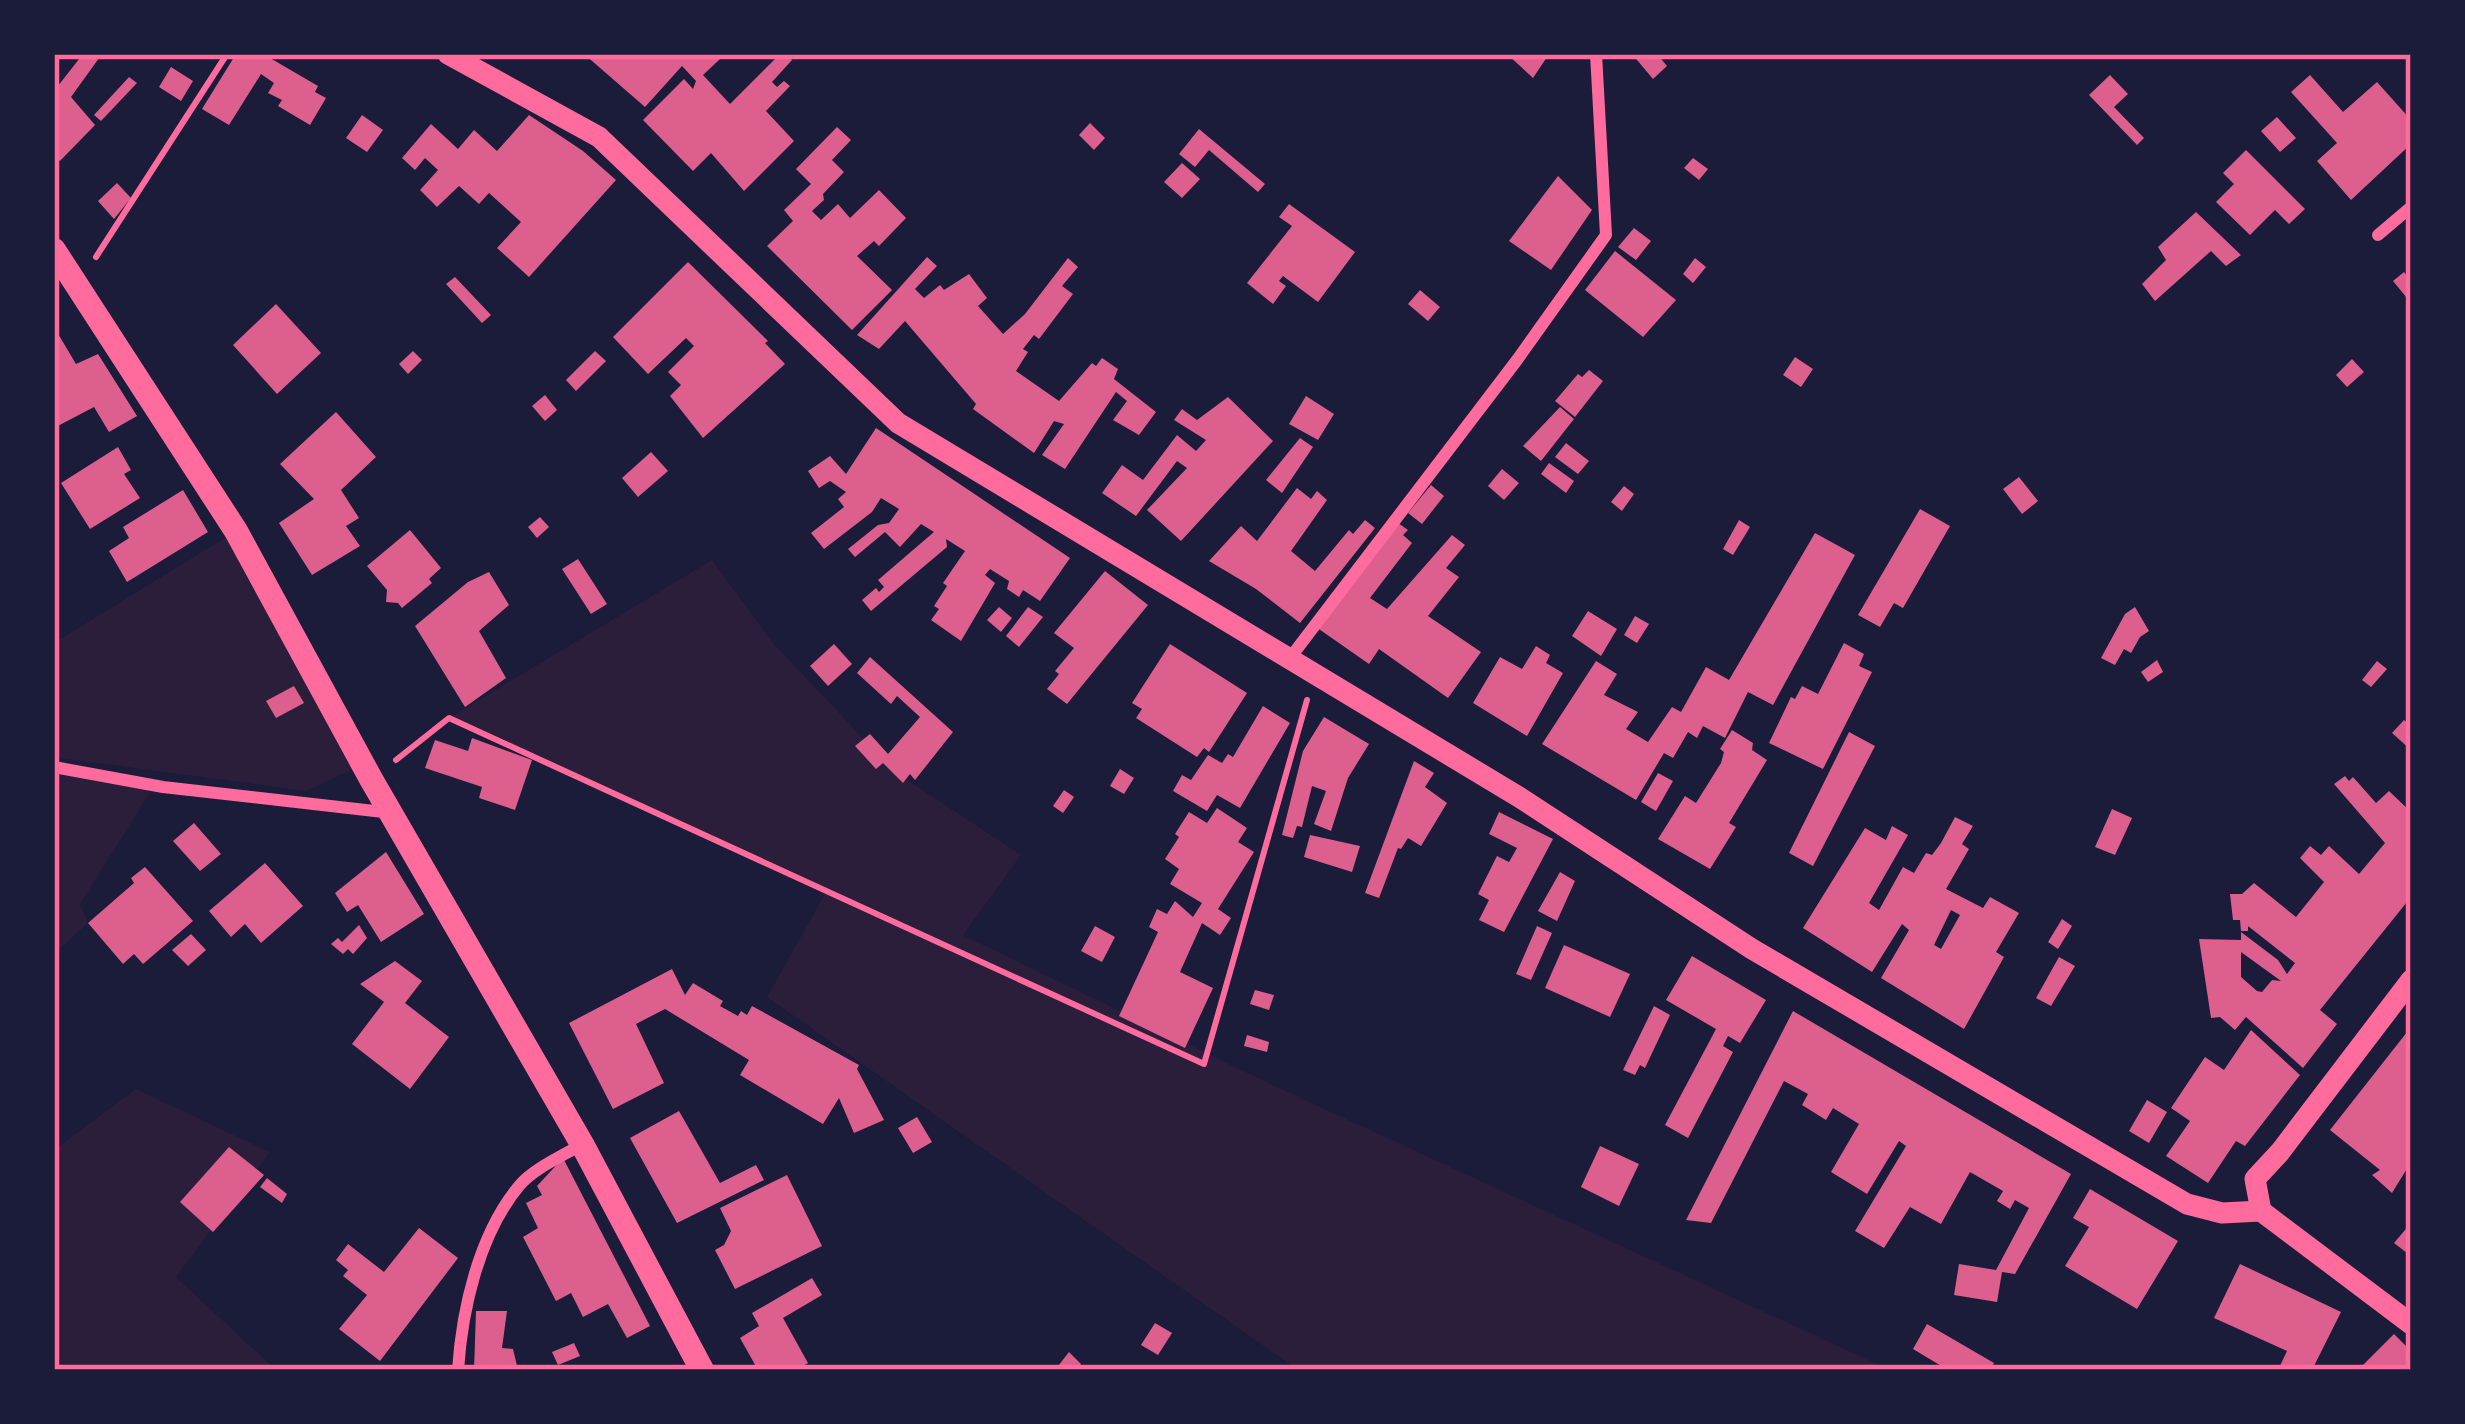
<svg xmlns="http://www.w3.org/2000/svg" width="2465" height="1424" font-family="Commissioner,sans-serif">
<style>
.green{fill:#2a1e3b}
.building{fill:#dd5f8e;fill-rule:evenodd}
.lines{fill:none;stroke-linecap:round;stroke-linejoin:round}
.path{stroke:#ff6b9d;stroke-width:6}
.minor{stroke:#ff6b9d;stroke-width:12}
.tertiary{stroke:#ff6b9d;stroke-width:21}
.secondary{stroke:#ff6b9d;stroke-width:24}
.neatline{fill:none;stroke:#ff6b9d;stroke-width:4.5}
</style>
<rect width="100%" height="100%" fill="#1b1b3a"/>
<g class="green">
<polygon points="236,531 364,764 306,791 54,757 54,643"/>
<polygon points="712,560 773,643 895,772 1021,855 963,935 1262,1080 1890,1370 1298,1370 767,997 826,892 449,718"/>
<polygon points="54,767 154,786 80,904 88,923 54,954"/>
<polygon points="136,1089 270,1152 176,1277 276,1370 54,1370 54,1150"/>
</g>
<g class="building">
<polygon points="83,54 102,54 71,97 95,125 60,161 54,154 54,91"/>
<polygon points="236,54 273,54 270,58 318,86 315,92 326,98 310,125 278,106 282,100 268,93 274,83 261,74 229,125 202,109"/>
<polygon points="584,54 714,54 720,59 703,75 730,104 780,54 785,59 788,56 792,60 772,82 777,87 784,81 790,86 766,111 794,141 744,191 711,153 693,171 643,120 684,79 693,89 696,81 682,66 645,107"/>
<polygon points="1507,54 1549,54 1533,78"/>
<polygon points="1632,54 1657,54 1667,66 1653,79"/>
<polygon points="171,67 193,81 181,101 159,87"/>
<polygon points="2110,75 2128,94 2114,107 2144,138 2137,145 2089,95"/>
<polygon points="2310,75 2343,112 2377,82 2411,120 2411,144 2351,200 2317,161 2337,143 2291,92"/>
<polygon points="129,77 137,83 101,121 94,115"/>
<polygon points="362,115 383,130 367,152 346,138"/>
<polygon points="529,115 583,151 616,180 529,277 497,248 521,222 489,193 479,204 459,186 437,207 420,190 438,170 425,158 415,170 402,158 431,124 458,149 474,130 497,151"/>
<polygon points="2277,117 2296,138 2280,152 2261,131"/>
<polygon points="1090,123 1105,138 1094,150 1079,135"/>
<polygon points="837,127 851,140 832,160 844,172 823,194 824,200 812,211 821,220 838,204 850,218 879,190 906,218 879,246 874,241 857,256 892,290 852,330 767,246 793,221 784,210 811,184 796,169"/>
<polygon points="1199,129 1265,184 1258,192 1209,150 1195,167 1179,154"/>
<polygon points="2246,150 2305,209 2289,224 2275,210 2250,235 2216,202 2234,184 2223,173"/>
<polygon points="1693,158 1708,169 1699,180 1684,168"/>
<polygon points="1182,163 1200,179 1182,198 1164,182"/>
<polygon points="1558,176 1592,210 1551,270 1509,241"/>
<polygon points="117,183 131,198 114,219 98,201"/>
<polygon points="1289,204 1355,252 1318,302 1283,276 1279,281 1286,286 1273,304 1247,283 1292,226 1279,217"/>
<polygon points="2196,212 2241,255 2226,266 2211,251 2155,301 2142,284 2166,260 2158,247"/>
<polygon points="1634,228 1651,241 1636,260 1618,247"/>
<polygon points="1615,251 1676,300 1643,337 1585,290"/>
<polygon points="927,257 937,266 915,289 924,298 940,285 944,290 969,274 987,298 978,306 1003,334 1025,314 1068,258 1078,267 1062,286 1073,294 1039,339 1034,335 1023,349 1028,352 1016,371 1059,401 1092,363 1096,366 1102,358 1118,369 1114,379 1156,412 1139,435 1113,420 1127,401 1116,392 1065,469 1042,455 1064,424 1054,421 1034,453 973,409 976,404 905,321 879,349 857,335"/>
<polygon points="1695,258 1706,267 1693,283 1683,274"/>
<polygon points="688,262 768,341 765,343 785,364 703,438 670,396 681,385 668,372 694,346 686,338 648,374 613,337"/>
<polygon points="2404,272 2411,281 2411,303 2393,281"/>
<polygon points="455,277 491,315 482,323 446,284"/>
<polygon points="1420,290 1440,307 1428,321 1408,304"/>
<polygon points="276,304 321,353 277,394 233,345"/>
<polygon points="54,327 76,364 98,354 137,416 109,432 94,407 54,428"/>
<polygon points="413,351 422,360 408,374 399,364"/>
<polygon points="595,351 606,361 576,391 566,380"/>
<polygon points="1795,357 1813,369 1801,387 1783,375"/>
<polygon points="2352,359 2364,372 2347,387 2336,375"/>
<polygon points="1589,370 1603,381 1575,417 1555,401 1578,374 1582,377"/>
<polygon points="545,395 557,410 545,421 532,406"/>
<polygon points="1306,396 1334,414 1318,440 1289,424"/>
<polygon points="1228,397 1273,441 1181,541 1147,510 1187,468 1177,461 1136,516 1102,493 1122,465 1143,480 1177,435 1196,451 1206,440 1174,420 1182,409 1197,420"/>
<polygon points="1560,407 1574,419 1541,461 1523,446"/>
<polygon points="336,412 376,457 341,490 359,518 346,526 360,546 312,575 279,523 314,499 280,464"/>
<polygon points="876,428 1070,558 1040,601 1023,590 1019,597 1007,589 1009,581 990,569 985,575 995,583 961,641 931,620 939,609 934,606 947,586 943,583 965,551 946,539 947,547 871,611 862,600 876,588 879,592 884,587 878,580 934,532 921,524 900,547 885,532 855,557 848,549 878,525 889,523 899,509 881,498 872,512 824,549 811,533 844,507 838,499 846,492 830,481 819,488 808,471 830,456 846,474"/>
<polygon points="1300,438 1313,447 1282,493 1266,480"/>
<polygon points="1566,443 1589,461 1578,474 1555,457"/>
<polygon points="118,447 131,470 124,474 140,498 90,529 61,483"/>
<polygon points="651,452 668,471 638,497 622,478"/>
<polygon points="1549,463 1574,481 1566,493 1541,474"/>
<polygon points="1502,469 1519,483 1504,500 1488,486"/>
<polygon points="2019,477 2038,501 2022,514 2003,489"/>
<polygon points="1431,485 1444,496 1422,524 1408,513"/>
<polygon points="1624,486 1634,494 1622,511 1611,502"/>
<polygon points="1297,488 1311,499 1317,491 1327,500 1291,551 1315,571 1349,530 1353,534 1365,520 1375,528 1300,623 1256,589 1209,561 1241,526 1257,541"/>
<polygon points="183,490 208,532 127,582 109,551 129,538 123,527"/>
<polygon points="1920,509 1950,526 1903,608 1894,603 1880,627 1858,615"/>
<polygon points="540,517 549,527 537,538 528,527"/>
<polygon points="1739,520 1750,527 1733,555 1723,549"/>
<polygon points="1398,523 1408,530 1403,535 1412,543 1370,598 1387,609 1452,535 1465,545 1446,568 1459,577 1428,616 1481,652 1448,698 1379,649 1369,664 1316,627"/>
<polygon points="410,530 441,568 429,579 432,583 402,608 398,603 386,602 387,590 367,566"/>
<polygon points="1815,533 1855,555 1773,705 1748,692 1725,738 1703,726 1697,738 1688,732 1673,758 1664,753 1636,800 1542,744 1596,661 1617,674 1604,695 1638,712 1626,729 1648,742 1672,707 1681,712 1706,667 1729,680"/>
<polygon points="578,559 607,604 591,614 562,569"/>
<polygon points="1105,571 1148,605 1067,704 1047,689 1059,674 1055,671 1074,648 1054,633"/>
<polygon points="489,572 509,605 479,631 506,678 465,707 415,626 468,582"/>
<polygon points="999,607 1012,618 1001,632 987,620"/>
<polygon points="1028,607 1043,617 1019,647 1006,636"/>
<polygon points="2135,607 2149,631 2140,637 2131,653 2124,649 2115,665 2101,658 2125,614"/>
<polygon points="1588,611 1617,629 1601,656 1572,636"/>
<polygon points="1635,616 1649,624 1637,643 1624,635"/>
<polygon points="1844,643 1864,654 1859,666 1872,672 1823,769 1769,743 1791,697 1795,699 1802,686 1818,694"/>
<polygon points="834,644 852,664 828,686 810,666"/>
<polygon points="1170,644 1247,693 1209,752 1204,748 1197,757 1136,718 1142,709 1132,703"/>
<polygon points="1536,646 1550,655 1546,663 1563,673 1527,736 1473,703 1500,657 1522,669"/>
<polygon points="870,657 953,732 915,780 910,774 903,783 883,763 876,769 855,746 870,734 888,754 920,717 897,696 891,704 857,673"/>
<polygon points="2157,660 2163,672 2148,682 2141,672"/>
<polygon points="2377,661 2387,669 2371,687 2362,680"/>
<polygon points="294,686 304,703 276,718 266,701"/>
<polygon points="1263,706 1290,723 1240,808 1217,795 1207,811 1173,791 1182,775 1191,780 1208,755 1222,763 1228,754 1233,757"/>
<polygon points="1324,717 1369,744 1348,778 1331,831 1314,824 1326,791 1312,786 1302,827 1297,826 1293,838 1282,835 1303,751"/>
<polygon points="2404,720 2411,726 2411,750 2392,733"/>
<polygon points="1732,730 1753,743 1752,750 1767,760 1729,823 1736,827 1710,869 1658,839 1685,796 1696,803 1721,763 1724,752 1720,749"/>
<polygon points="1849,732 1875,746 1813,866 1789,853"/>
<polygon points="472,738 532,760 515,810 479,798 482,787 425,768 435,740 468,751"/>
<polygon points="1414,761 1434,773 1425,787 1447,803 1421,846 1408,838 1401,849 1398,848 1379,898 1365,893"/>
<polygon points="1120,769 1134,778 1124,794 1110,786"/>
<polygon points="1658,773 1673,781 1656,811 1641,802"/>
<path d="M2345,776L2349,781L2353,777L2376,803L2389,791L2411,812V897L2320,1010L2337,1024L2303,1068L2246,1017L2235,1030L2220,1017L2211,1018L2199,939L2241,940V932L2278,960L2287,974L2295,963L2248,926V931H2241L2240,920H2233L2230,894H2242L2254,883L2296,917L2324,882L2300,858L2310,846L2321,855L2329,846L2359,874L2385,843L2334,784ZM2241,952L2281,981L2272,980L2262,992L2257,991L2241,977Z"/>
<polygon points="1064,790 1074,797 1063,813 1053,806"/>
<polygon points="1217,808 1247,828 1238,842 1254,852 1218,909 1231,918 1220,935 1202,923 1180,972 1213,988 1185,1048 1119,1016 1158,932 1149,927 1157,909 1167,914 1175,901 1193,917 1202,903 1170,884 1179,869 1165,859 1179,837 1175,834 1189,812 1207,823"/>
<polygon points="2112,809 2132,818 2115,855 2095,847"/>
<polygon points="1499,812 1553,839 1504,932 1479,920 1489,900 1478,894 1497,856 1509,862 1517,848 1489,834"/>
<path d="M1955,817L1973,826L1962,844L1969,849L1946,889L1983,908L1990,897L2019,913L1996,952L2004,957L1964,1029L1881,978L1909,930L1902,924L1872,972L1803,928L1865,828L1886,840L1892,826L1908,835L1869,903L1879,910L1903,867L1914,873L1926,853L1932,855L1941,843ZM1951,910L1960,915L1941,949L1934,945Z"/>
<polygon points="194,823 221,854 200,871 173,841"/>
<polygon points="1310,835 1360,846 1352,872 1304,857"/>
<polygon points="386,852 424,914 381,942 358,905 347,912 335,893"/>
<polygon points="265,863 303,906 261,943 245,924 231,937 209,911"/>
<polygon points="145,867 193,921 143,964 134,954 123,964 88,923 134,883 131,878"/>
<polygon points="1560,872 1575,881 1557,921 1538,911"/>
<polygon points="2062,919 2072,926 2058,949 2048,942"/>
<polygon points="359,925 367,938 353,954 348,949 343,954 331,944 338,938 342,942"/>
<polygon points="1095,926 1115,937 1102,962 1081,951"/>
<polygon points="1537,926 1552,933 1531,980 1516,974"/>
<polygon points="191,934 206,950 188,966 172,950"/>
<polygon points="1564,945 1630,974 1610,1017 1545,988"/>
<polygon points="1692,956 1766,1000 1740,1043 1728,1036 1723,1046 1733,1052 1688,1138 1665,1125 1716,1029 1666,1000"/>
<polygon points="2059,957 2075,966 2051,1006 2036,998"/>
<polygon points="395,961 422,981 405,1003 449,1037 410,1089 352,1044 384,1002 360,984"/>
<polygon points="672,969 685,995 693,983 723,1001 720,1006 738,1016 741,1011 747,1015 752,1006 859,1065 857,1069 884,1120 854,1133 839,1098 823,1124 740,1075 749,1060 665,1009 636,1024 664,1083 613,1109 569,1023"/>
<polygon points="1255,990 1274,995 1269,1010 1250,1004"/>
<polygon points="1654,1006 1670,1015 1645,1068 1640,1065 1635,1075 1623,1070"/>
<polygon points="1793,1011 2071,1174 2015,1274 2002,1272 1997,1302 1954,1295 1959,1264 1996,1270 2029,1208 2015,1200 2010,1209 1997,1201 2003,1191 1970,1172 1941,1224 1910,1207 1884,1248 1855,1231 1906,1146 1899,1141 1867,1194 1831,1172 1859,1124 1833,1108 1826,1120 1802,1105 1808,1094 1784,1081 1711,1223 1686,1220"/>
<polygon points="2411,1027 2411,1162 2392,1193 2372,1175 2380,1170 2330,1130"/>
<polygon points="2251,1030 2300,1075 2245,1146 2236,1141 2208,1183 2166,1156 2190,1121 2171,1108 2205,1057 2224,1070"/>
<polygon points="1247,1035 1269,1042 1267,1052 1244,1046"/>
<polygon points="2147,1100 2167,1112 2149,1143 2129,1131"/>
<polygon points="679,1111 720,1183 756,1165 764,1180 677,1223 630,1138"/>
<polygon points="917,1117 932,1142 913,1153 898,1128"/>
<polygon points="1600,1146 1639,1164 1619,1206 1581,1187"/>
<polygon points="229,1147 264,1175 213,1232 180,1202"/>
<polygon points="563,1158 650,1326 627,1338 608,1304 583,1317 571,1293 556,1301 523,1237 538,1228 526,1203 542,1195 537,1186"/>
<polygon points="787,1175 822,1246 735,1289 715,1250 724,1245 731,1231 720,1208"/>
<polygon points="267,1178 287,1194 282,1203 260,1187"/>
<polygon points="2090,1189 2178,1241 2137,1309 2065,1266 2089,1227 2073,1218"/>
<polygon points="2411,1223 2411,1256 2394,1243"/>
<polygon points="419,1228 458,1258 380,1361 339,1329 367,1295 343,1276 348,1270 336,1260 348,1244 384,1272"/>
<polygon points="2240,1264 2341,1312 2312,1370 2278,1370 2287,1351 2214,1318"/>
<polygon points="812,1278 822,1295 783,1318 808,1363 796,1370 758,1370 740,1338 759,1326 752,1313"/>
<polygon points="476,1311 507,1311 502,1348 513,1349 518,1370 474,1370"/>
<polygon points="1155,1323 1172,1333 1158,1355 1141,1345"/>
<polygon points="1927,1324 1994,1363 1990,1370 1948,1370 1913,1349"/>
<polygon points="2394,1334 2411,1351 2411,1370 2358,1370"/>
<polygon points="574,1343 580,1356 558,1365 552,1352"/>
<polygon points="1069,1352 1081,1364 1077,1370 1055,1370"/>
</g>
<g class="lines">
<g class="path">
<polyline points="96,257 227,54"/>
<polyline points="396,760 449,718 1204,1064 1307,700"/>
</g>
<g class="minor">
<polyline points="2378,235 2411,207"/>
<polyline points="1290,658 1517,360 1606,235 1596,54"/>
<polyline points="54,767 163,787 392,813"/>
<path d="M458,1370C462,1309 479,1234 519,1186C533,1169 562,1156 581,1145"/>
</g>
<g class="tertiary">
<polyline points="448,54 599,137 898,423 1519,797 1752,949 2187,1204 2222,1213 2261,1211"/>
<polyline points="2411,980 2280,1152 2255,1179 2261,1211 2411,1324"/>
</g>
<polyline class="secondary" points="54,250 236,531 371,779 582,1144 702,1370"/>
</g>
<rect width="2465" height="1424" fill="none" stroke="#1b1b3a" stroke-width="114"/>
<rect x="57" y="57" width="2351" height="1310" class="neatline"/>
</svg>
